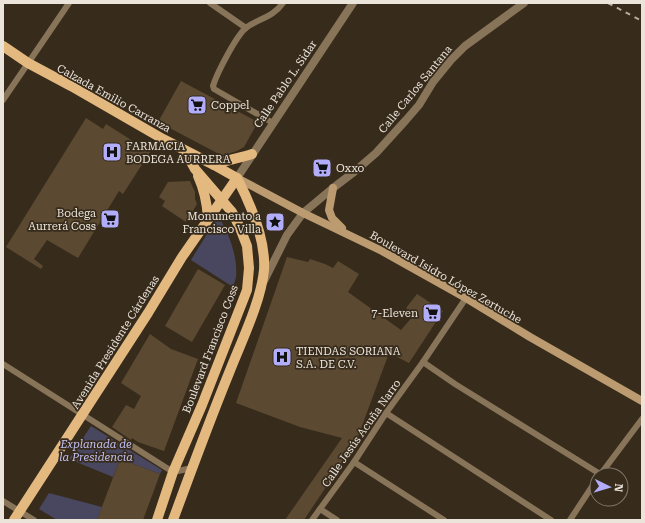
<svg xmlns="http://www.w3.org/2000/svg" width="645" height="523" font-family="'Roboto Serif',serif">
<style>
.green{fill:#48475f}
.building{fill:#5b4a31}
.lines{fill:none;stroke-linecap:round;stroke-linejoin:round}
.minor{stroke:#887458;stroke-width:6}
.tertiary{stroke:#887458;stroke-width:8}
.secondary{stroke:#bb9b6f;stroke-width:8}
.primary{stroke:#e3b980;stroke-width:10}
.rail{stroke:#b6ada2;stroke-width:2;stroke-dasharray:5 5;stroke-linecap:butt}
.labels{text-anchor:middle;stroke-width:3.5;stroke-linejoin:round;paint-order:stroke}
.street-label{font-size:11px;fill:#ebe4da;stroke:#372b1c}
.poi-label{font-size:11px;fill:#ebe4da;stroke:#372b1c;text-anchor:start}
.park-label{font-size:11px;font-style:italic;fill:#c2c1f6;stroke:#372b1c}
</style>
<rect width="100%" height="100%" fill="#372b1c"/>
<g class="green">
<path d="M218,216C229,232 238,258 236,277C235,280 234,284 233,287L191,260Z"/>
<polygon points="91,426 162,470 160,474 120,459 113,477 69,459"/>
<polygon points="49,493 102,507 97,520 57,520 39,509"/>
</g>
<g class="building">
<polygon points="181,81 258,122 244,147 237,151 224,155 219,154 158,122"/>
<polygon points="86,118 103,129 106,124 150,152 123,194 119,191 78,258 47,240 34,259 43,266 41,269 6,247"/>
<polygon points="190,181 195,192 195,199 197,204 186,222 162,206 165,201 159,197 168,182"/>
<polygon points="287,257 308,262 310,259 325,264 333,268 338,261 359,274 348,292 401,330 414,315 406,308 417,294 443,311 409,363 389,353 356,442 304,520 285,520 342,438 300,427 236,403"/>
<polygon points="198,269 225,285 192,342 165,326"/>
<polygon points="150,334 171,349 198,359 164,451 138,442 132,438 131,440 112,427 126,405 134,409 141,396 121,383"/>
<polygon points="120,459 160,474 143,520 97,520"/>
</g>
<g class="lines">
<g class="minor">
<polyline points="210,3 246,28"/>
<polyline points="3,100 69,3"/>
<path d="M273,123L214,89L213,86C217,73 237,34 247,27C260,18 273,17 283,3"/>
<polyline points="423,362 455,384 600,474"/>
<polyline points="3,364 173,472 192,468"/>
<polyline points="386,413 551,520"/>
<polyline points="354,462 444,520"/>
<polyline points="600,475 642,419"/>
<polyline points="3,501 34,520"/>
<polyline points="320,509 337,520"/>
<polyline points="312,520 354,462 386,413 423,362 466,298"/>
<polyline points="570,520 597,479"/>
</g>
<g class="tertiary">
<polyline points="237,178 353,3"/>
<polyline points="264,281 287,235 303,213 333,188 354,172 376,153 406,120 419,105 433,82 451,60 465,46 524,3"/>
</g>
<g class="secondary">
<polyline points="237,178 303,213 382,251 466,298 530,337 642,401"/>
<polyline points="333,188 329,210 332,218 342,228"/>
</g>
<g class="primary">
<polyline points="3,46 28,63 71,86 163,139 214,165 237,178"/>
<path d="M214,165C227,160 240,158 252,154"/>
<path d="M198,176C204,189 207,203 208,218"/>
<polyline points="14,520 148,313 182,257 237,178"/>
<polyline points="157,520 173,472 202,405 247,290 249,268 247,246 240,228 232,212 195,169 185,151"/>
<path d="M173,520C191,471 209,422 229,373C241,342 261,302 264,270C266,240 250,203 237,178"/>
</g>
<polyline class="rail" points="608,3 642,21"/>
</g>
<defs>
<symbol id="supermarket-square" viewBox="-11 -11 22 22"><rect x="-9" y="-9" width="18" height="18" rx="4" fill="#b1adfa" stroke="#372b1c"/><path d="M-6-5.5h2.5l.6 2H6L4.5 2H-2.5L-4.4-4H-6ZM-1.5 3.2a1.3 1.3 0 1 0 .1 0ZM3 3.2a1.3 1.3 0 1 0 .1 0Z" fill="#111"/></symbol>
<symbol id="hospital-square" viewBox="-11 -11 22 22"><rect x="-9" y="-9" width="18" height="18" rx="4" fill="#b1adfa" stroke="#372b1c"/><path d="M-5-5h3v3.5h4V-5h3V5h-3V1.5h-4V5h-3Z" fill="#111"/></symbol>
<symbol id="sight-square" viewBox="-11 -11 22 22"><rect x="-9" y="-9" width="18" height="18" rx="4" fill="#b1adfa" stroke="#372b1c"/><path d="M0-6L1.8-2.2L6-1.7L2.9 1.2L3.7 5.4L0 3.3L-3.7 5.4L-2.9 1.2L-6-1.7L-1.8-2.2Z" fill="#111"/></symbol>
</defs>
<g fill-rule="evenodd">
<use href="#supermarket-square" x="186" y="94" width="22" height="22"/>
<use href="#hospital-square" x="101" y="141" width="22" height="22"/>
<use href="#supermarket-square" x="311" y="157" width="22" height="22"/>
<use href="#supermarket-square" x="99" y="208" width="22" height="22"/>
<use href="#sight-square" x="264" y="211" width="22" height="22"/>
<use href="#supermarket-square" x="421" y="302" width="22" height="22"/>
<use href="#hospital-square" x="271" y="346" width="22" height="22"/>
</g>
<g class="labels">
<g class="street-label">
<text transform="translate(285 84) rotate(-56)" y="4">Calle Pablo L. Sidar</text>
<text transform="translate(415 89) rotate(-51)" y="4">Calle Carlos Santana</text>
<text transform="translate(114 98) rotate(29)" y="4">Calzada Emilio Carranza</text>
<text transform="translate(446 277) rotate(30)" y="4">Boulevard Isidro López Zertuche</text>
<text transform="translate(115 342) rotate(-58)" y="4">Avenida Presidente Cárdenas</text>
<text transform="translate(210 349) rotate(-69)" y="4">Boulevard Francisco Coss</text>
<text transform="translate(361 433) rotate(-55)" y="4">Calle Jesús Acuña Narro</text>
</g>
<g class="poi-label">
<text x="211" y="109">Coppel</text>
<text x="126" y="150">FARMACIA<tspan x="126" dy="13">BODEGA AURRERA</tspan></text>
<text x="336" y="172">Oxxo</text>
<text x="96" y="217" text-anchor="end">Bodega<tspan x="96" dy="13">Aurrerá Coss</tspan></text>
<text x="261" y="220" text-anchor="end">Monumento a<tspan x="261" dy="13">Francisco Villa</tspan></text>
<text x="418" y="317" text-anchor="end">7-Eleven</text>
<text x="296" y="355">TIENDAS SORIANA<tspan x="296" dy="13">S.A. DE C.V.</tspan></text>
</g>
<g class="park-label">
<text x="96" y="448">Explanada de<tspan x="96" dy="13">la Presidencia</tspan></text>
</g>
</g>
<rect width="645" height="523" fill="none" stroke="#ebe4da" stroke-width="8"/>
<g transform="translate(609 487) rotate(95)"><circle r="19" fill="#372b1c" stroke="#7f7568"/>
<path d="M0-3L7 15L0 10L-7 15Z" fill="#b1adfa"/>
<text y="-6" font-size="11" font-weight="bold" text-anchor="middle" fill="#ebe4da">N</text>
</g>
</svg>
